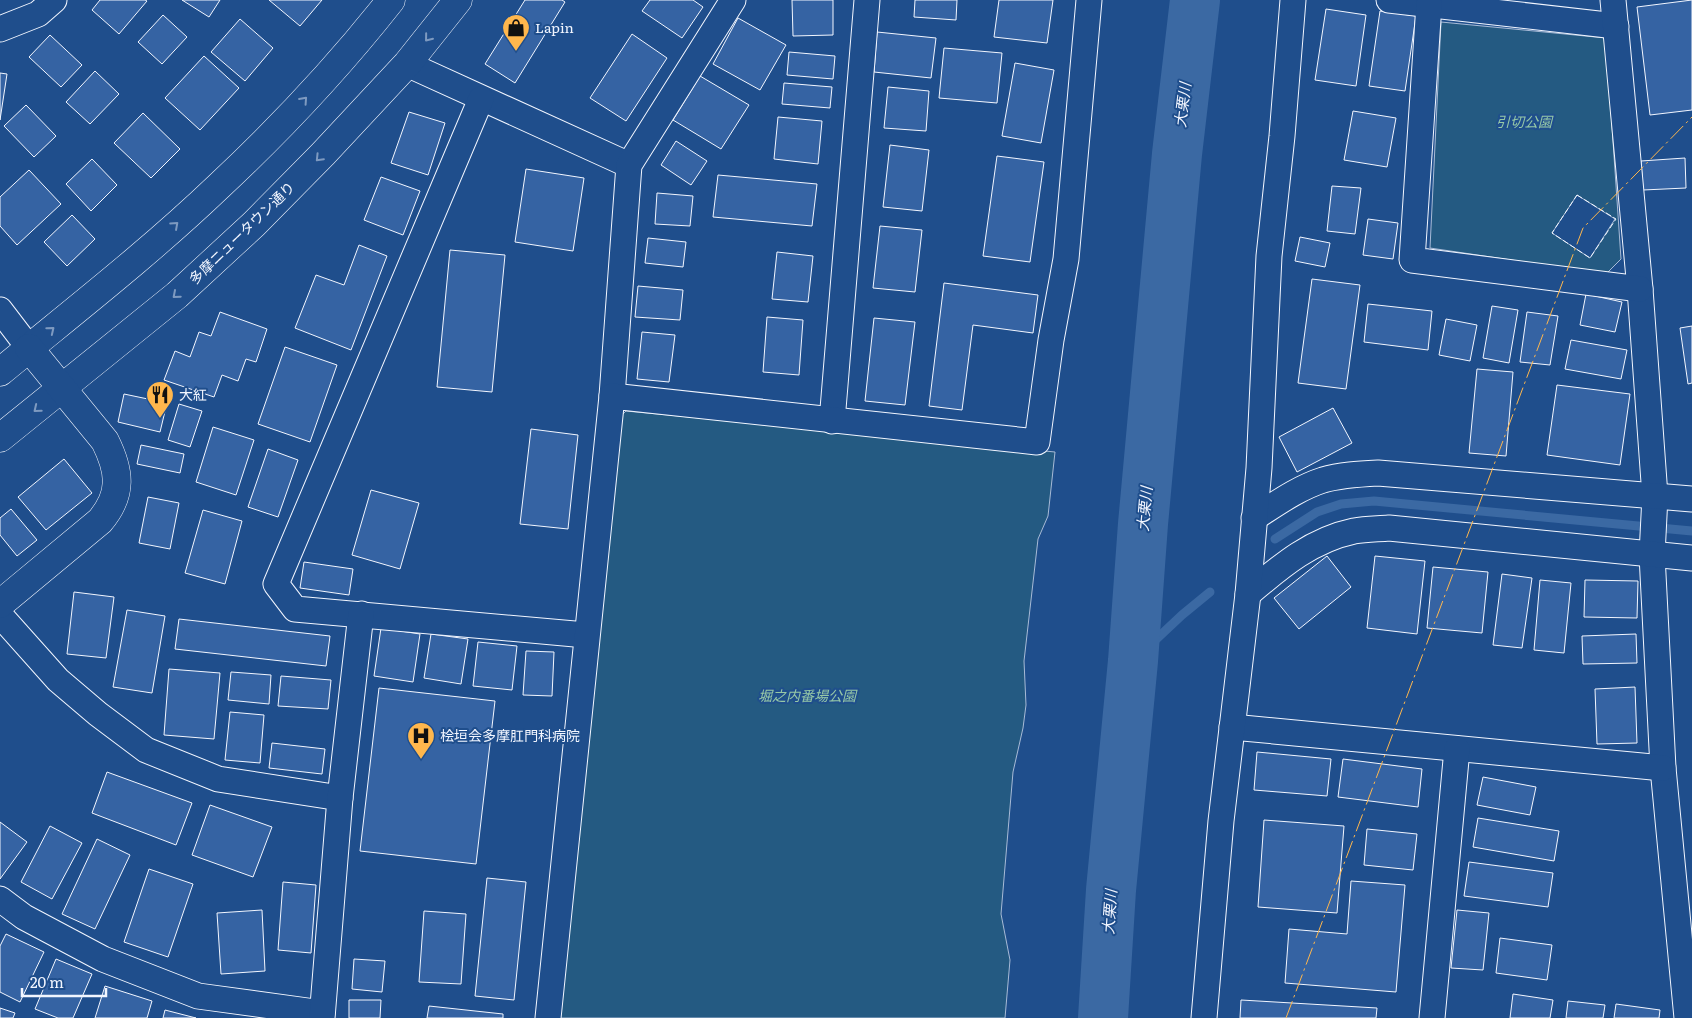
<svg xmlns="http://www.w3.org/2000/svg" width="1692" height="1018" font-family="Literata,'Noto Sans JP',serif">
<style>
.green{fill:#245a82;stroke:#a8bbd7;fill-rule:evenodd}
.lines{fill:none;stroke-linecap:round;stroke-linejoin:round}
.stream{stroke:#3b69a3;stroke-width:9}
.river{stroke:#3b69a3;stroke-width:50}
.building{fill:#3563a3;stroke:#f2f6ff}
.street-casing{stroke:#f2f6ff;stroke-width:27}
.secondary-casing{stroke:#f2f6ff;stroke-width:29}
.street{stroke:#1f4e8c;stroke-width:25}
.secondary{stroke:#1f4e8c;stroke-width:28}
.fence{stroke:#f2f6ff;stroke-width:1;stroke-dasharray:6 2.5;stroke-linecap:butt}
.power{stroke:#ffb74d;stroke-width:1;stroke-dasharray:18 4 2.5 4;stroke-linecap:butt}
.oneway{stroke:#7e9ac0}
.labels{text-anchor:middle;stroke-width:4;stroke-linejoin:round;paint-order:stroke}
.poi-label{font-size:14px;fill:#f2f6ff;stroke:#1f4e8c;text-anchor:start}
.park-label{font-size:14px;font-style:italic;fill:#97c8a6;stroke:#1f4e8c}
.street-label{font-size:14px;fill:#f2f6ff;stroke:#1f4e8c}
.water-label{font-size:15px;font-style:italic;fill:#f2f6ff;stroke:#1f4e8c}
</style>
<rect width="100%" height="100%" fill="#1f4e8c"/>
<g class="green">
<path d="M1441,22L1606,38L1621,259L1606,274L1430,248ZM1577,195L1615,219L1590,258L1552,233Z"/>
<polygon points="626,411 1055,452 1048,516 1038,539 1024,661 1026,705 1023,728 1013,772 1001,914 1010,960 1005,1018 558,1018 615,422"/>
</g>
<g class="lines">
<g class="stream">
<polyline points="1275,539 1317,512 1341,504 1374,501 1692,531"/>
<polyline points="1133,661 1182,615 1210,592"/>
</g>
<polyline class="river" points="1103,1018 1111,890 1133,661 1143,524 1177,154 1195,0"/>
</g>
<g class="building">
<polygon points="100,0 145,0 147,1 119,34 92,10"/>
<polygon points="182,0 220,0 209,17"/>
<polygon points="269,0 322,0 300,26"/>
<polygon points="525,0 562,0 565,2 515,83 485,64"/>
<polygon points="650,0 693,0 703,7 682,38 642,11"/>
<polygon points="792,0 833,0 833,35 793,36"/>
<polygon points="915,0 957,0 956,20 914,17"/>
<polygon points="999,0 1053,0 1047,43 994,37"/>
<polygon points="1692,0 1692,110 1650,115 1637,7"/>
<polygon points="1326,9 1366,15 1356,86 1315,80"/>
<polygon points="1380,11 1416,16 1405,91 1369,86"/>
<polygon points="163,15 187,37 162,64 138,42"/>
<polygon points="738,18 786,45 760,90 713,64"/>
<polygon points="240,19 273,48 245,81 211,52"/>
<polygon points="877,32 936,38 931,78 874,72"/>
<polygon points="632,34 667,58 626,121 590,98"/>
<polygon points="50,35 82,65 61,87 29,57"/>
<polygon points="944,48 1002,53 997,103 939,98"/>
<polygon points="789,52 835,56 833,79 787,75"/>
<polygon points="204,56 239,88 200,130 165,98"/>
<polygon points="1015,63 1054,70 1041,143 1002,136"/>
<polygon points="95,71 119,94 90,124 66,102"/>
<polygon points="0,73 7,74 0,120"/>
<polygon points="700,76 749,105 721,149 673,120"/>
<polygon points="784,83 832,87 830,108 782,104"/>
<polygon points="888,87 929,91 926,131 884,128"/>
<polygon points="26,105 56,136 34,157 4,126"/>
<polygon points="1353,111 1396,118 1387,167 1344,160"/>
<polygon points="409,112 445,123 428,175 391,163"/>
<polygon points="143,113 180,149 151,178 114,143"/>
<polygon points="778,117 822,121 818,164 774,159"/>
<polygon points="676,141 707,161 691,185 661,165"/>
<polygon points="890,145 929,150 922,211 883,207"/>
<polygon points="997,156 1044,162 1030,262 983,256"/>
<polygon points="1685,158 1686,188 1643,190 1641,161"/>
<polygon points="92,159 117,185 91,211 66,184"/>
<polygon points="526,169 584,178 573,251 515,242"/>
<polygon points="29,170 61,204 17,245 0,226 0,197"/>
<polygon points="718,175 817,184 812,226 713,217"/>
<polygon points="381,177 420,191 403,235 364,220"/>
<polygon points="1332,186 1361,188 1355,234 1327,231"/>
<polygon points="657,193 693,196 690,226 655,224"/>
<polygon points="72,215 95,239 67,266 44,242"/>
<polygon points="1368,219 1398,223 1393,259 1363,255"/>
<polygon points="880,226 922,230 915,292 873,288"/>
<polygon points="1300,237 1330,243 1325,267 1295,261"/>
<polygon points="648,238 686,242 683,267 645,263"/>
<polygon points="359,245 387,256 351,350 295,328 316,275 344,285"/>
<polygon points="450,250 505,255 492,392 437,387"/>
<polygon points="777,252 813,256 808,302 772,299"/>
<polygon points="1312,279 1360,285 1346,389 1298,383"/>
<polygon points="944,283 1038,295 1033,333 973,325 962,410 929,406"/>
<polygon points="638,286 683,290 680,320 635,317"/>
<polygon points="1586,294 1622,302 1615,332 1580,325"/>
<polygon points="1368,304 1432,311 1428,350 1364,342"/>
<polygon points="1492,306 1518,310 1509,363 1483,358"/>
<polygon points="220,312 267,329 256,362 246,359 238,381 222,375 214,397 164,380 175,351 190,357 199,332 211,336"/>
<polygon points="1527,312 1558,316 1550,365 1520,362"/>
<polygon points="767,317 803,320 799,375 763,372"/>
<polygon points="874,318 915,322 905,405 865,401"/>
<polygon points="1446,319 1477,325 1470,361 1439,355"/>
<polygon points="1692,326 1692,383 1688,384 1680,328"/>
<polygon points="642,332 675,335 669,382 637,379"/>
<polygon points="1571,340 1627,350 1621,379 1565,369"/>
<polygon points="285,347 337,365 310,442 258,424"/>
<polygon points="1477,369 1513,372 1506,456 1469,453"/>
<polygon points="1557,385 1630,394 1620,465 1547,455"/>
<polygon points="124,394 167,403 160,432 118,422"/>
<polygon points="179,404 202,411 190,447 168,440"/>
<polygon points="1333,408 1352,443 1297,472 1279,437"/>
<polygon points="213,427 254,440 236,495 196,482"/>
<polygon points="531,429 578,435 568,529 520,524"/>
<polygon points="141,445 184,454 180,473 137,464"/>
<polygon points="268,449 298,460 278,517 248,507"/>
<polygon points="64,459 92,493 46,530 18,497"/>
<polygon points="371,490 419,503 400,569 352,555"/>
<polygon points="148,497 179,503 170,549 139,543"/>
<polygon points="11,509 37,540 17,556 0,535 0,518"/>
<polygon points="203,510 242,521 225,584 185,573"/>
<polygon points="1327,556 1351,587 1299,629 1274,598"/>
<polygon points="1375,556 1425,561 1417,634 1367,628"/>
<polygon points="304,562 353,569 349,595 300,588"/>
<polygon points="1433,567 1488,572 1482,633 1427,628"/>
<polygon points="1502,574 1532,578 1522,648 1493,645"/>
<polygon points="1540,580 1571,583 1564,653 1534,650"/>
<polygon points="1585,580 1638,581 1637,618 1584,617"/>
<polygon points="74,592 114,597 106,658 67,654"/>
<polygon points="127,610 165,616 152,693 113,687"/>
<polygon points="179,619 330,636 326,666 175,649"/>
<polygon points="381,628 420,634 413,682 374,676"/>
<polygon points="431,634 468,639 461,684 424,678"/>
<polygon points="1636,634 1637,663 1583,664 1582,636"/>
<polygon points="478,642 517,646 512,690 473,686"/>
<polygon points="526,651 554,652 552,696 523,695"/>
<polygon points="169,669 220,673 214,739 164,735"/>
<polygon points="231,672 271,675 269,704 228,700"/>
<polygon points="281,676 331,680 328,709 278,706"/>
<polygon points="1635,687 1637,743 1597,744 1595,689"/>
<polygon points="379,688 495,701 476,864 360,851"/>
<polygon points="230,712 264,715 260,763 225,760"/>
<polygon points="272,743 325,749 322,774 269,768"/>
<polygon points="1257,752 1331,759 1327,796 1254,790"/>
<polygon points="1343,759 1422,769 1418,807 1338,797"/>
<polygon points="107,772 192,803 176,845 92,813"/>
<polygon points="1483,777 1536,787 1530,815 1477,805"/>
<polygon points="210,805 272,827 253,877 192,855"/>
<polygon points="1478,818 1559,831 1554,861 1473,847"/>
<polygon points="1264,820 1344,826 1337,913 1258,907"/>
<polygon points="0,822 27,842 0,879"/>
<polygon points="50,826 82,843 52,899 21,882"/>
<polygon points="1367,829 1417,834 1413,870 1364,865"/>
<polygon points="97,839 130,855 95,929 62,914"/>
<polygon points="1469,862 1553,873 1548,907 1464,896"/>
<polygon points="149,869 193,884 168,957 124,942"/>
<polygon points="487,878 526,882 514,1000 475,996"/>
<polygon points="1351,881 1405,885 1396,992 1285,983 1289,929 1347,934"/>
<polygon points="283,882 316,885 311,953 278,950"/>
<polygon points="262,910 265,971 221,974 217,913"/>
<polygon points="1457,910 1489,913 1483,970 1451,968"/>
<polygon points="424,911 466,914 461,984 419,982"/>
<polygon points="6,934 44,952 20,1002 0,992 0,946"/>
<polygon points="1500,938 1552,945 1547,980 1496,973"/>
<polygon points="56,959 92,974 73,1018 58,1018 35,1009"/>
<polygon points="354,959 385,961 382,992 352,989"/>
<polygon points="105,986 152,1001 147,1018 95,1018"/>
<polygon points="1513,994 1553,1000 1550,1018 1510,1018"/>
<polygon points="349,1000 381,1000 380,1018 349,1018"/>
<polygon points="1241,1000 1377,1008 1376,1018 1240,1018"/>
<polygon points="1568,1001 1605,1005 1603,1018 1566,1018"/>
<polygon points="1616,1004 1660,1010 1659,1018 1614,1018"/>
<polygon points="429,1006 503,1014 503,1018 427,1018"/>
<polygon points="0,1008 15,1013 13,1018 0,1018"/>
<polygon points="165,1010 196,1018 163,1018"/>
</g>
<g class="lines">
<defs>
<g id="street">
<polyline points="1389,0 1616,26"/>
<polyline points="1613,0 1640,289 1655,496 1652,555 1663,768 1687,1018"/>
<polyline points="1429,4 1412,260 1640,289"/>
<polyline points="0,29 38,14 54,0"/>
<polyline points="407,64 629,165"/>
<polyline points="481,99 276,584 295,609 586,635"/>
<polyline points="0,310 29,348"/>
<polyline points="612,396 629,165 733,0"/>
<polyline points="832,421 867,0"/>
<path d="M1254,518C1276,504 1298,488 1323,480C1340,475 1359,474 1378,473L1692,499"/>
<path d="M1248,594C1280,567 1311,540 1354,531C1366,529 1378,529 1389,528L1692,558"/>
<polyline points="0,615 58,680 98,714 146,750 218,779 340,798"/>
<polyline points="1232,727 1663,768"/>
<polyline points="0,899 24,917 103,959 198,996 322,1013"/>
<polyline points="322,1018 340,798 361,614"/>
<polyline points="548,1018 612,396 1037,442 1051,340 1066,259 1089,0"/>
<polyline points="1204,1018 1221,821 1248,594 1259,468 1269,256 1282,136 1293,0"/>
<polyline points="1432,1018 1457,749"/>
</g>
<g id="secondary">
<path d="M0,372C74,311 150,252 219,186C281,128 339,66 391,0"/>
<polyline points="0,438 177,295 254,224 323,154 407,64 458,0"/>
<path d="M0,604L100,521C123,494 120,471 105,441L29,348"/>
</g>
</defs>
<use href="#street" class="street-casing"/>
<use href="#secondary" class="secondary-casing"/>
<use href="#street" class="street"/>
<use href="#secondary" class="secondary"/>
<polygon class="fence" points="1577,195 1616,219 1590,258 1552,233"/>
<polyline class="power" points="1286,1018 1583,228 1692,117"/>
</g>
<defs><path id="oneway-chevron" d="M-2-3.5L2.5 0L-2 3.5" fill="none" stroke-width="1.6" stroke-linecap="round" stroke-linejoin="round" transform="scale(1.25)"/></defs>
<g class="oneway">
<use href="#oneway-chevron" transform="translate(428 38) rotate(129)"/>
<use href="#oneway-chevron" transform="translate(304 100) rotate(-48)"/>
<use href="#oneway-chevron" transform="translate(319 158) rotate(134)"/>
<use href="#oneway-chevron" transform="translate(175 225) rotate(-42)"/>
<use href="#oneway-chevron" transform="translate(176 295) rotate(139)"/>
<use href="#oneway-chevron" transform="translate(51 330) rotate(-39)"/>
<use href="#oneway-chevron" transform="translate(37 409) rotate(141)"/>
</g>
<defs>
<symbol id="shop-pin" viewBox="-11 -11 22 30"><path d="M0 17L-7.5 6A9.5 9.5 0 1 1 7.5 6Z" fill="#ffb74d" stroke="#1f4e8c"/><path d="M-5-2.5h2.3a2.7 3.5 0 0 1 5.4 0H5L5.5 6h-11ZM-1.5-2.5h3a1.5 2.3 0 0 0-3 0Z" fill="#111"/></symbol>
<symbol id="restaurant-pin" viewBox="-11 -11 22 30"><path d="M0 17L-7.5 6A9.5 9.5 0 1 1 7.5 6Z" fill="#ffb74d" stroke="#1f4e8c"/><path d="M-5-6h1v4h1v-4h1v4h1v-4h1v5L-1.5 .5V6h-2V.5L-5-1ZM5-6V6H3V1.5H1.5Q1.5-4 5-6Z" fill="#111"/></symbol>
<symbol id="hospital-pin" viewBox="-11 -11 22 30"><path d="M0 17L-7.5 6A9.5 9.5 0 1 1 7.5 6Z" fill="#ffb74d" stroke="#1f4e8c"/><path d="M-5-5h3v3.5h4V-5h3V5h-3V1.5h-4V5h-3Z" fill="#111"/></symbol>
</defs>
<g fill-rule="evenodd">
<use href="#shop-pin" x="500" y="12" width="32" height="43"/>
<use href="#restaurant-pin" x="144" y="379" width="32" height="43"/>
<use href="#hospital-pin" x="405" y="720" width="32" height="43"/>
</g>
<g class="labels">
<g class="poi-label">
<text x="535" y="33">Lapin</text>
<text x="179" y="400">大紅</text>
<text x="440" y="741">桧垣会多摩肛門科病院</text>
</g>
<g class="park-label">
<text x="1524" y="127">引切公園</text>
<text x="807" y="701">堀之内番場公園</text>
</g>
<g class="street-label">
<text transform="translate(242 233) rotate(-44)" y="5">多摩ニュータウン通り</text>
</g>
<g class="water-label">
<text transform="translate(1183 105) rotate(-83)" y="5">大栗川</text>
<text transform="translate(1145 509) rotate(-85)" y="5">大栗川</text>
<text transform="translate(1110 912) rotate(-86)" y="5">大栗川</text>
</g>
</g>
<path d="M22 988v8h84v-8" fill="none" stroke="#f2f6ff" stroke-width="2.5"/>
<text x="30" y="988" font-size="15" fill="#f2f6ff" stroke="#1f4e8c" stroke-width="4" paint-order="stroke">20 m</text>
</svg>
